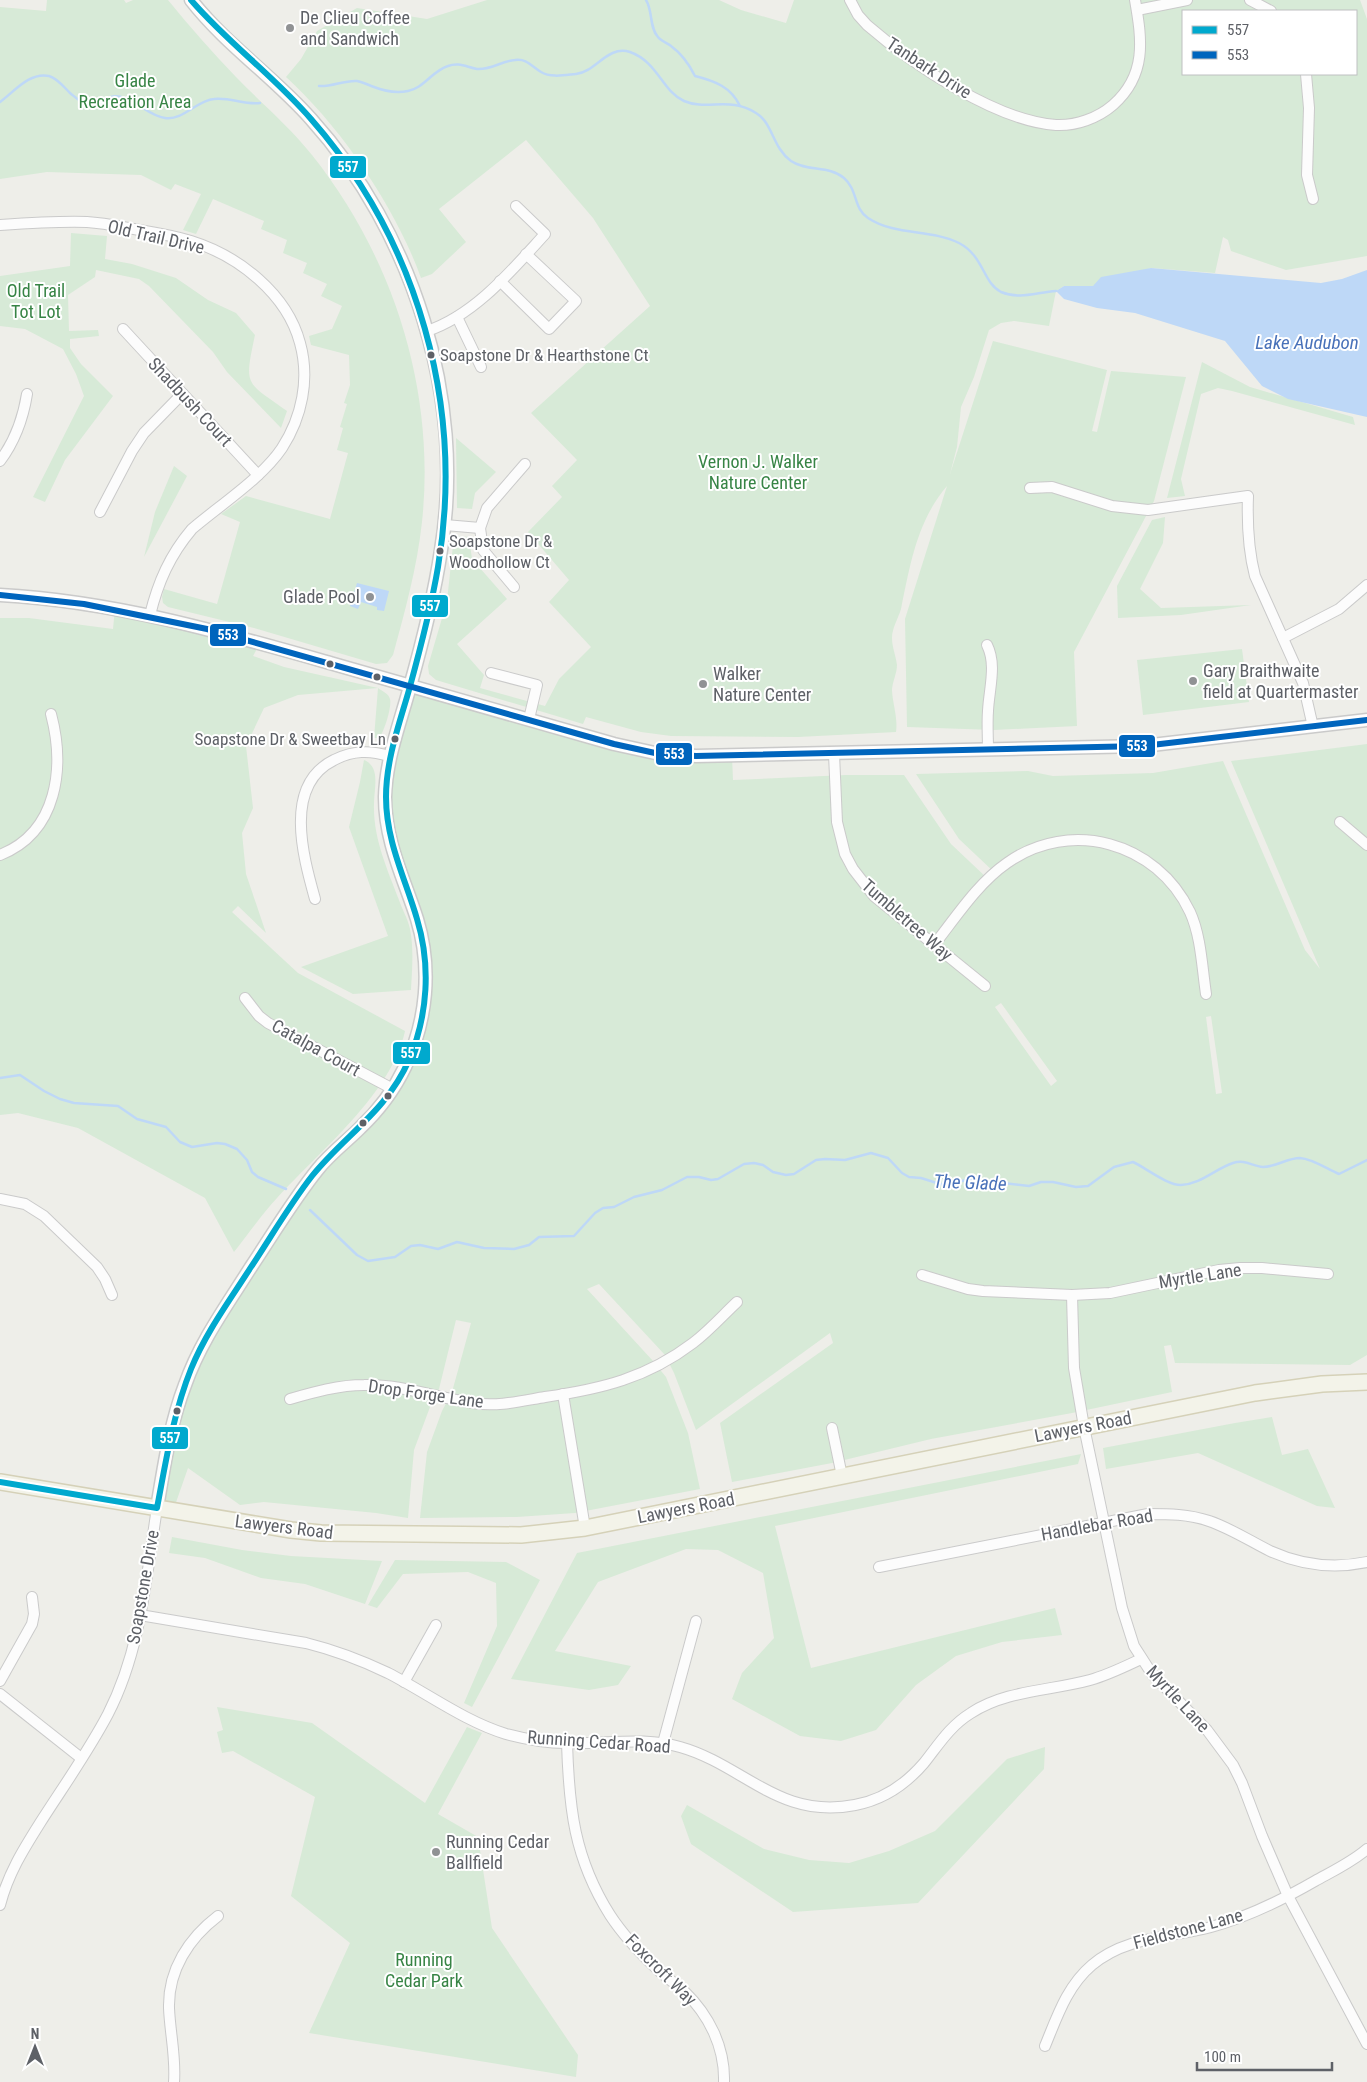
<svg xmlns="http://www.w3.org/2000/svg" width="1367" height="2082" font-family="'Roboto Condensed',sans-serif">
<style>
.green{fill:#d7ead7;fill-rule:evenodd}
.water{fill:#bed8f7}
.lines{fill:none;stroke-linecap:round;stroke-linejoin:round}
.stream{stroke:#bed8f7;stroke-width:2.5}
.minor-casing{stroke:#cacaca;stroke-width:12}
.tertiary-casing{stroke:#cacaca;stroke-width:15}
.primary-casing{stroke:#d5d1b8;stroke-width:18}
.minor{stroke:#fcfcfc;stroke-width:10}
.tertiary{stroke:#fcfcfc;stroke-width:12}
.primary{stroke:#f3f3e9;stroke-width:15}
.bus-1-casing{stroke:#fff;stroke-width:10}
.bus-2-casing{stroke:#fff;stroke-width:10}
.bus-1{stroke:#00a9ce;stroke-width:6}
.bus-2{stroke:#0065bd;stroke-width:6}
.poi-dot{fill:#909294;stroke:#fff;stroke-width:2}
.bus-dot{fill:#5e6167;stroke:#fff;stroke-width:2}
.labels{text-anchor:middle;stroke-width:4;stroke-linejoin:round;paint-order:stroke}
.bus-label{font-size:17px;fill:#5e6167;stroke:#fff;text-anchor:start}
.poi-label{font-size:18px;fill:#5e6167;stroke:#fff;text-anchor:start}
.street-label{font-size:18px;fill:#5e6167;stroke:#fff}
.park-label{font-size:18px;fill:#378445;stroke:#fff}
.water-label{font-size:19px;font-style:italic;fill:#4871b9;stroke:#fff}
.line-badge{stroke:#fff;stroke-width:2}
.badge-label{font-size:14px;text-anchor:middle;font-weight:bold;fill:#fff}
</style>
<rect width="100%" height="100%" fill="#eeeee9"/>
<g class="green">
<path d="M47,0H124L126,3L133,0H168C190,27 212,52 236,77C261,103 289,126 312,155C394,258 436,391 422,522C417,568 405,611 393,655L387,663L376,664L254,628L168,607L163,603L162,597L164,589L217,604L240,522L221,514L246,496L330,519L348,453L337,450L343,428L340,427L347,404L344,403L350,385L349,355L311,345L309,336L332,329L342,306L321,296L327,284L303,273L307,263L283,253L287,240L261,229L264,221L213,199L196,234L183,230L201,194L175,184L171,190L141,175L47,172L0,179V7L46,11Z"/>
<path d="M487,0H719L741,10L786,23L794,0H1360L1367,19V256L1286,270L1231,251L1228,240L1223,237L1215,273L1151,268L1093,286H1064L1056,291L1049,326L1014,321L1001,323L989,330L974,377L961,407L957,447L950,474L993,341L1107,370L1092,431L1097,432L1111,371L1186,377L1154,501L1074,652L1077,726L994,730L907,727L905,619L947,486C917,521 910,565 901,609C898,619 892,628 892,638C892,647 896,656 897,665C897,674 892,682 892,691C893,705 898,718 896,732L798,737L671,736L641,732L586,717L583,724L436,680L429,674L428,666L447,601L454,536L469,537L472,559L507,599L457,644L484,675L480,688L545,706L559,679L591,647L549,602L569,580L528,532L562,497L552,486L577,460L531,413L650,306L593,218L526,140L439,209L466,242L432,274L421,278C396,208 341,127 286,77L301,59L317,31L357,8L427,19ZM1183,11H1356V74H1183Z"/>
<path d="M71,233L107,236L105,259L132,264L176,278L208,300L236,313L255,335C244,387 245,381 287,411L281,428L227,372L213,352L149,286L139,279L96,270L95,277L68,295L69,331L98,330L99,336L70,339V348L81,364L113,396L65,460L45,502L33,497L84,396L76,374L63,349L25,329L0,326V276L70,266Z"/>
<polygon points="1202,362 1250,387 1353,417 1355,425 1232,391 1218,388 1201,394 1181,479 1185,496 1167,498"/>
<polygon points="456,438 496,472 475,493 472,509 457,508"/>
<polygon points="174,466 187,476 144,557 155,512"/>
<polygon points="1165,517 1163,543 1140,589 1161,608 1251,605 1181,615 1118,618 1117,586 1152,520"/>
<path d="M115,608L260,643L253,656L284,667L378,688C382,691 389,694 390,699C392,707 384,732 379,738H374L378,688L298,695L264,708L246,746L253,808L242,833L246,874L266,933L238,906L232,912L298,973L405,1031C392,1093 319,1152 277,1198C261,1215 248,1235 234,1252L205,1198L78,1128L18,1113L0,1115V618H29L113,629Z"/>
<polygon points="1242,649 1249,702 1143,715 1137,660"/>
<path d="M410,685L614,744L732,756L733,780L846,775H904L951,844L988,879L994,872L959,839L916,774L1028,771L1053,776L1153,773L1223,761L1305,950L1320,969L1231,761L1367,744V1355L1350,1365L1175,1363L1171,1345L1164,1346L1172,1392L1072,1413L931,1439L832,1463L732,1482L720,1423L833,1343L830,1333L696,1430L674,1373L665,1355L599,1284L587,1289L653,1361L666,1377L688,1433L700,1489L575,1513L517,1517L420,1518L427,1452L442,1411L452,1392L471,1323L456,1320L439,1389L430,1407L414,1450L408,1518L376,1513L264,1502L240,1505L188,1468L173,1511L157,1508L186,1381L291,1206L402,1075L426,975L385,805ZM1001,1003L1057,1081L1051,1086L995,1007ZM1211,1016L1222,1093L1216,1094L1206,1017Z"/>
<path d="M364,760C381,767 374,788 374,804C373,838 387,868 399,900C402,909 408,919 410,929C414,949 412,970 411,990L353,994L301,967L388,936L349,827L360,782Z"/>
<polygon points="1272,1417 1282,1455 1308,1449 1335,1508 1317,1506 1198,1453 1106,1469 1103,1448 1235,1423"/>
<polygon points="1081,1454 1078,1464 775,1526 811,1668 1055,1608 1062,1635 1002,1642 956,1656 916,1685 876,1730 841,1741 800,1736 732,1699 742,1673 774,1638 763,1573 718,1550 686,1549 598,1582 555,1651 631,1666 618,1685 589,1690 511,1679 577,1553"/>
<polygon points="172,1537 242,1550 291,1556 382,1561 365,1604 305,1584 261,1578 205,1558 169,1553"/>
<polygon points="395,1560 506,1562 540,1580 472,1707 464,1703 497,1626 496,1583 468,1572 403,1574 377,1608 368,1605"/>
<polygon points="217,1707 312,1723 425,1803 467,1727 482,1733 438,1814 478,1837 492,1928 578,2055 576,2077 309,2033 350,1943 291,1896 315,1797 233,1751 222,1753 217,1732 223,1730"/>
<polygon points="1045,1747 1044,1769 918,1903 793,1912 691,1844 681,1816 687,1805 764,1849 809,1860 849,1863 889,1851 935,1831 1007,1759"/>
</g>
<g class="water">
<polygon points="1151,268 1321,283 1342,279 1367,270 1367,417 1288,399 1262,386 1225,341 1135,313 1097,308 1064,299 1056,291 1064,286 1093,286 1101,277"/>
<polygon points="357,583 389,591 384,611 377,610 377,607 361,602 358,609 350,606"/>
</g>
<g class="lines">
<g class="stream">
<path d="M646,0C653,11 649,27 658,37C661,41 667,43 671,46C682,54 689,64 695,76C715,81 731,87 740,106"/>
<path d="M319,86C332,87 344,80 357,81C363,82 368,85 374,87C384,91 397,93 408,91C424,88 432,71 448,66C459,62 466,67 477,69C492,70 501,61 515,60C527,58 532,67 541,72C551,78 565,75 576,74C596,72 607,45 630,52C658,62 662,91 684,101C707,111 730,96 756,113C773,123 772,147 791,161C807,172 829,165 844,178C858,190 853,208 868,218C895,236 931,229 959,243C984,256 983,283 1001,292C1020,300 1037,292 1056,291"/>
<path d="M0,102C14,92 29,72 49,76C57,78 64,87 70,93C75,97 82,104 89,105C102,107 106,93 121,97C137,101 149,116 165,118C183,121 197,100 214,99C230,97 244,105 260,103"/>
<polyline points="0,1078 20,1075 44,1091 60,1099 74,1103 118,1106 137,1119 166,1127 180,1142 192,1147 217,1143 225,1144 237,1149 247,1160 252,1172 258,1177 286,1189"/>
<path d="M310,1210L357,1255L368,1261L395,1257L411,1246L420,1245L438,1249L457,1242L484,1248L514,1249L529,1245L539,1237L574,1236L595,1213L603,1208L614,1207L634,1197L662,1190L687,1177H699L711,1180L718,1179L744,1164L754,1163L763,1165L773,1172L786,1175L794,1174L816,1160L825,1159L845,1160L871,1153L888,1158L902,1173L909,1177L921,1178L940,1184L948,1185L969,1179L1029,1186L1041,1182H1053L1076,1187L1088,1186L1114,1167L1133,1162C1146,1168 1167,1185 1181,1185C1201,1184 1215,1169 1233,1163C1245,1159 1252,1166 1263,1167C1276,1167 1287,1158 1300,1158C1313,1159 1327,1169 1339,1174L1367,1160"/>
</g>
<defs>
<g id="minor">
<path d="M850,0L858,15L867,25C912,64 996,121 1056,125C1076,126 1098,118 1113,105C1147,75 1142,40 1135,0"/>
<polyline points="1250,0 1271,11"/>
<polyline points="1137,10 1187,0"/>
<polyline points="1306,74 1309,108 1307,175 1313,199"/>
<path d="M0,225C29,223 58,221 87,222C105,223 122,227 139,230C157,233 174,236 191,241C239,256 287,294 300,343C310,379 302,417 282,448C262,478 220,505 192,529C170,555 158,582 150,615"/>
<polyline points="500,281 549,329 576,301 526,254"/>
<polyline points="457,317 481,367"/>
<polyline points="123,329 258,475"/>
<path d="M427,331C475,315 512,270 545,234L516,206"/>
<path d="M0,461C15,441 23,419 27,394"/>
<path d="M1030,488L1052,487L1112,506L1148,510L1248,496C1247,524 1248,549 1255,576L1303,683L1313,727"/>
<polyline points="100,512 132,451 144,433 182,394"/>
<polyline points="445,525 480,528 487,508 525,464"/>
<polyline points="480,528 483,550 514,587"/>
<polyline points="1283,638 1339,609 1367,585"/>
<path d="M987,645C997,665 989,689 988,711C987,724 988,737 988,750"/>
<polyline points="491,673 537,685 529,719"/>
<polyline points="834,754 837,822 845,854 853,869 874,896 985,986"/>
<polyline points="1340,822 1367,845"/>
<path d="M0,855C58,832 65,767 51,714"/>
<path d="M315,899C303,856 283,785 334,760C353,750 370,750 389,756"/>
<path d="M934,945C956,917 978,883 1007,863C1070,818 1157,842 1190,912C1201,936 1202,967 1206,994"/>
<polyline points="245,998 259,1016 268,1023 393,1089"/>
<polyline points="0,1199 25,1204 44,1216 97,1267 105,1279 112,1295"/>
<polyline points="922,1275 968,1289 983,1291 1072,1295 1110,1293 1219,1270 1240,1268 1262,1268 1328,1274"/>
<polyline points="1072,1295 1074,1368 1084,1427 1122,1608 1134,1646 1152,1674 1207,1730 1233,1765 1242,1783 1262,1836 1288,1896 1367,2044"/>
<polyline points="563,1394 585,1528"/>
<path d="M290,1399C314,1392 339,1385 364,1385C401,1384 437,1398 473,1403C497,1407 521,1401 545,1397C601,1389 647,1378 693,1343C709,1331 723,1315 737,1302"/>
<polyline points="832,1428 842,1476"/>
<path d="M879,1567L1148,1514C1168,1514 1189,1514 1209,1521C1230,1528 1250,1541 1270,1551C1301,1565 1334,1569 1367,1562"/>
<path d="M140,1615L306,1643C334,1650 361,1660 388,1673C427,1693 464,1721 506,1734C525,1739 545,1743 565,1743C604,1745 642,1736 680,1747C744,1765 779,1820 855,1805C882,1800 906,1784 924,1763C939,1744 950,1726 971,1713C1006,1690 1050,1691 1090,1680C1108,1675 1124,1667 1141,1659"/>
<polyline points="0,1681 32,1624 34,1614 32,1597"/>
<polyline points="404,1682 436,1625"/>
<polyline points="0,1694 81,1758"/>
<path d="M567,1743C569,1808 574,1858 610,1915C623,1935 640,1953 657,1969C665,1977 675,1983 684,1991C709,2015 725,2047 724,2082"/>
<polyline points="663,1743 696,1621"/>
<path d="M0,1905C8,1874 23,1850 40,1823C63,1787 88,1752 108,1714C141,1650 146,1578 157,1508"/>
<path d="M1045,2046C1057,2017 1067,1986 1092,1965C1126,1936 1170,1938 1211,1927C1248,1917 1282,1900 1315,1881C1333,1871 1352,1862 1367,1849"/>
<path d="M174,2082C176,2057 170,2033 169,2008C168,1970 189,1938 218,1916"/>
</g>
<g id="tertiary">
<path d="M0,595C113,601 221,632 330,663C425,690 520,717 614,744L655,753L696,756L1143,746L1367,720"/>
<path d="M157,1508C164,1467 170,1424 185,1385C200,1342 227,1305 251,1267C273,1234 293,1200 318,1169C330,1154 346,1142 360,1128C378,1111 394,1090 405,1067C427,1021 432,968 417,919C404,878 385,842 385,797C386,760 399,726 409,690C422,644 434,598 441,550C466,399 413,232 311,119C274,77 226,45 191,0"/>
</g>
<polyline id="primary" points="0,1482 291,1530 321,1533 521,1535 585,1528 1255,1393 1322,1384 1367,1382"/>
</defs>
<use href="#minor" class="minor-casing"/>
<use href="#tertiary" class="tertiary-casing"/>
<use href="#primary" class="primary-casing"/>
<use href="#minor" class="minor"/>
<use href="#tertiary" class="tertiary"/>
<use href="#primary" class="primary"/>
<defs>
<path id="bus-1" d="M0,1482L157,1508C166,1461 173,1414 191,1369C206,1332 230,1300 251,1267C271,1237 290,1204 312,1176C346,1134 386,1112 409,1060C428,1015 431,965 417,919C405,878 386,841 386,797C386,760 399,725 409,690C420,650 431,609 438,567C465,406 418,241 311,119C274,76 228,43 191,0"/>
<polyline id="bus-2" points="0,595 84,604 207,629 614,744 655,753 696,756 1143,746 1367,720"/>
</defs>
<use href="#bus-1" class="bus-1-casing"/>
<use href="#bus-2" class="bus-2-casing"/>
<use href="#bus-1" class="bus-1"/>
<use href="#bus-2" class="bus-2"/>
</g>
<g class="poi-dot">
<circle cx="290" cy="28" r="5"/>
<circle cx="370" cy="597" r="5"/>
<circle cx="1193" cy="681" r="5"/>
<circle cx="703" cy="684" r="5"/>
<circle cx="436" cy="1852" r="5"/>
</g>
<g class="bus-dot">
<circle cx="431" cy="355" r="4.5"/>
<circle cx="440" cy="551" r="4.5"/>
<circle cx="330" cy="664" r="4.5"/>
<circle cx="377" cy="677" r="4.5"/>
<circle cx="395" cy="739" r="4.5"/>
<circle cx="388" cy="1096" r="4.5"/>
<circle cx="363" cy="1123" r="4.5"/>
<circle cx="177" cy="1411" r="4.5"/>
</g>
<g class="labels">
<g class="bus-label">
<text x="440" y="361">Soapstone Dr &amp; Hearthstone Ct</text>
<text x="449" y="547">Soapstone Dr &amp;<tspan x="449" dy="21">Woodhollow Ct</tspan></text>
<text x="386" y="745" text-anchor="end">Soapstone Dr &amp; Sweetbay Ln</text>
</g>
<g class="poi-label">
<text x="300" y="24">De Clieu Coffee<tspan x="300" dy="21">and Sandwich</tspan></text>
<text x="360" y="603" text-anchor="end">Glade Pool</text>
<text x="1203" y="677">Gary Braithwaite<tspan x="1203" dy="21">field at Quartermaster</tspan></text>
<text x="713" y="680">Walker<tspan x="713" dy="21">Nature Center</tspan></text>
<text x="446" y="1848">Running Cedar<tspan x="446" dy="21">Ballfield</tspan></text>
</g>
<g class="street-label">
<text transform="translate(929 68) rotate(33)" y="6">Tanbark Drive</text>
<text transform="translate(156 237) rotate(13)" y="6">Old Trail Drive</text>
<text transform="translate(190 402) rotate(47)" y="6">Shadbush Court</text>
<text transform="translate(907 920) rotate(41)" y="6">Tumbletree Way</text>
<text transform="translate(316 1048) rotate(29)" y="6">Catalpa Court</text>
<text transform="translate(1200 1276) rotate(-9)" y="6">Myrtle Lane</text>
<text transform="translate(426 1394) rotate(8)" y="6">Drop Forge Lane</text>
<text transform="translate(1083 1427) rotate(-11)" y="6">Lawyers Road</text>
<text transform="translate(686 1508) rotate(-11)" y="6">Lawyers Road</text>
<text transform="translate(1097 1525) rotate(-10)" y="6">Handlebar Road</text>
<text transform="translate(284 1527) rotate(7)" y="6">Lawyers Road</text>
<text transform="translate(143 1587) rotate(-80)" y="6">Soapstone Drive</text>
<text transform="translate(1178 1699) rotate(47)" y="6">Myrtle Lane</text>
<text transform="translate(599 1742) rotate(4)" y="6">Running Cedar Road</text>
<text transform="translate(1188 1929) rotate(-15)" y="6">Fieldstone Lane</text>
<text transform="translate(661 1970) rotate(45)" y="6">Foxcroft Way</text>
</g>
<g class="park-label">
<text x="135" y="87">Glade<tspan x="135" dy="21">Recreation Area</tspan></text>
<text x="36" y="297">Old Trail<tspan x="36" dy="21">Tot Lot</tspan></text>
<text x="758" y="468">Vernon J. Walker<tspan x="758" dy="21">Nature Center</tspan></text>
<text x="424" y="1966">Running<tspan x="424" dy="21">Cedar Park</tspan></text>
</g>
<g class="water-label">
<text x="1307" y="349">Lake Audubon</text>
<text transform="translate(970 1182) rotate(2)" y="7">The Glade</text>
</g>
</g>
<g class="line-badge">
<rect x="329" y="155" width="38" height="24" rx="5" fill="#00a9ce"/>
<rect x="411" y="594" width="38" height="24" rx="5" fill="#00a9ce"/>
<rect x="209" y="623" width="38" height="24" rx="5" fill="#0065bd"/>
<rect x="1118" y="734" width="38" height="24" rx="5" fill="#0065bd"/>
<rect x="655" y="742" width="38" height="24" rx="5" fill="#0065bd"/>
<rect x="392" y="1041" width="39" height="24" rx="5" fill="#00a9ce"/>
<rect x="151" y="1426" width="38" height="24" rx="5" fill="#00a9ce"/>
</g>
<g class="badge-label">
<text x="348" y="172">557</text>
<text x="430" y="611">557</text>
<text x="228" y="640">553</text>
<text x="1137" y="751">553</text>
<text x="674" y="759">553</text>
<text x="411" y="1058">557</text>
<text x="170" y="1443">557</text>
</g>
<rect x="1182" y="10" width="175" height="65" fill="#ffffff" stroke="#bfc0c2"/>
<rect x="1192" y="26" width="25" height="8" fill="#00a9ce" stroke="#bfc0c2"/>
<text x="1227" y="35" font-size="15" fill="#5e6167">557</text>
<rect x="1192" y="51" width="25" height="8" fill="#0065bd" stroke="#bfc0c2"/>
<text x="1227" y="60" font-size="15" fill="#5e6167">553</text>
<g transform="translate(35 2047)" stroke="#ffffff" stroke-width="4" paint-order="stroke">
<path d="M0-4L9 19L0 12L-9 19Z" fill="#5e6167"/>
<text y="-8" font-size="14" font-weight="bold" text-anchor="middle" fill="#5e6167">N</text>
</g>
<path d="M1197 2062v8h135v-8" fill="none" stroke="#5e6167" stroke-width="2.5"/>
<text x="1204" y="2062" font-size="15" fill="#5e6167" stroke="#ffffff" stroke-width="4" paint-order="stroke">100 m</text>
</svg>
